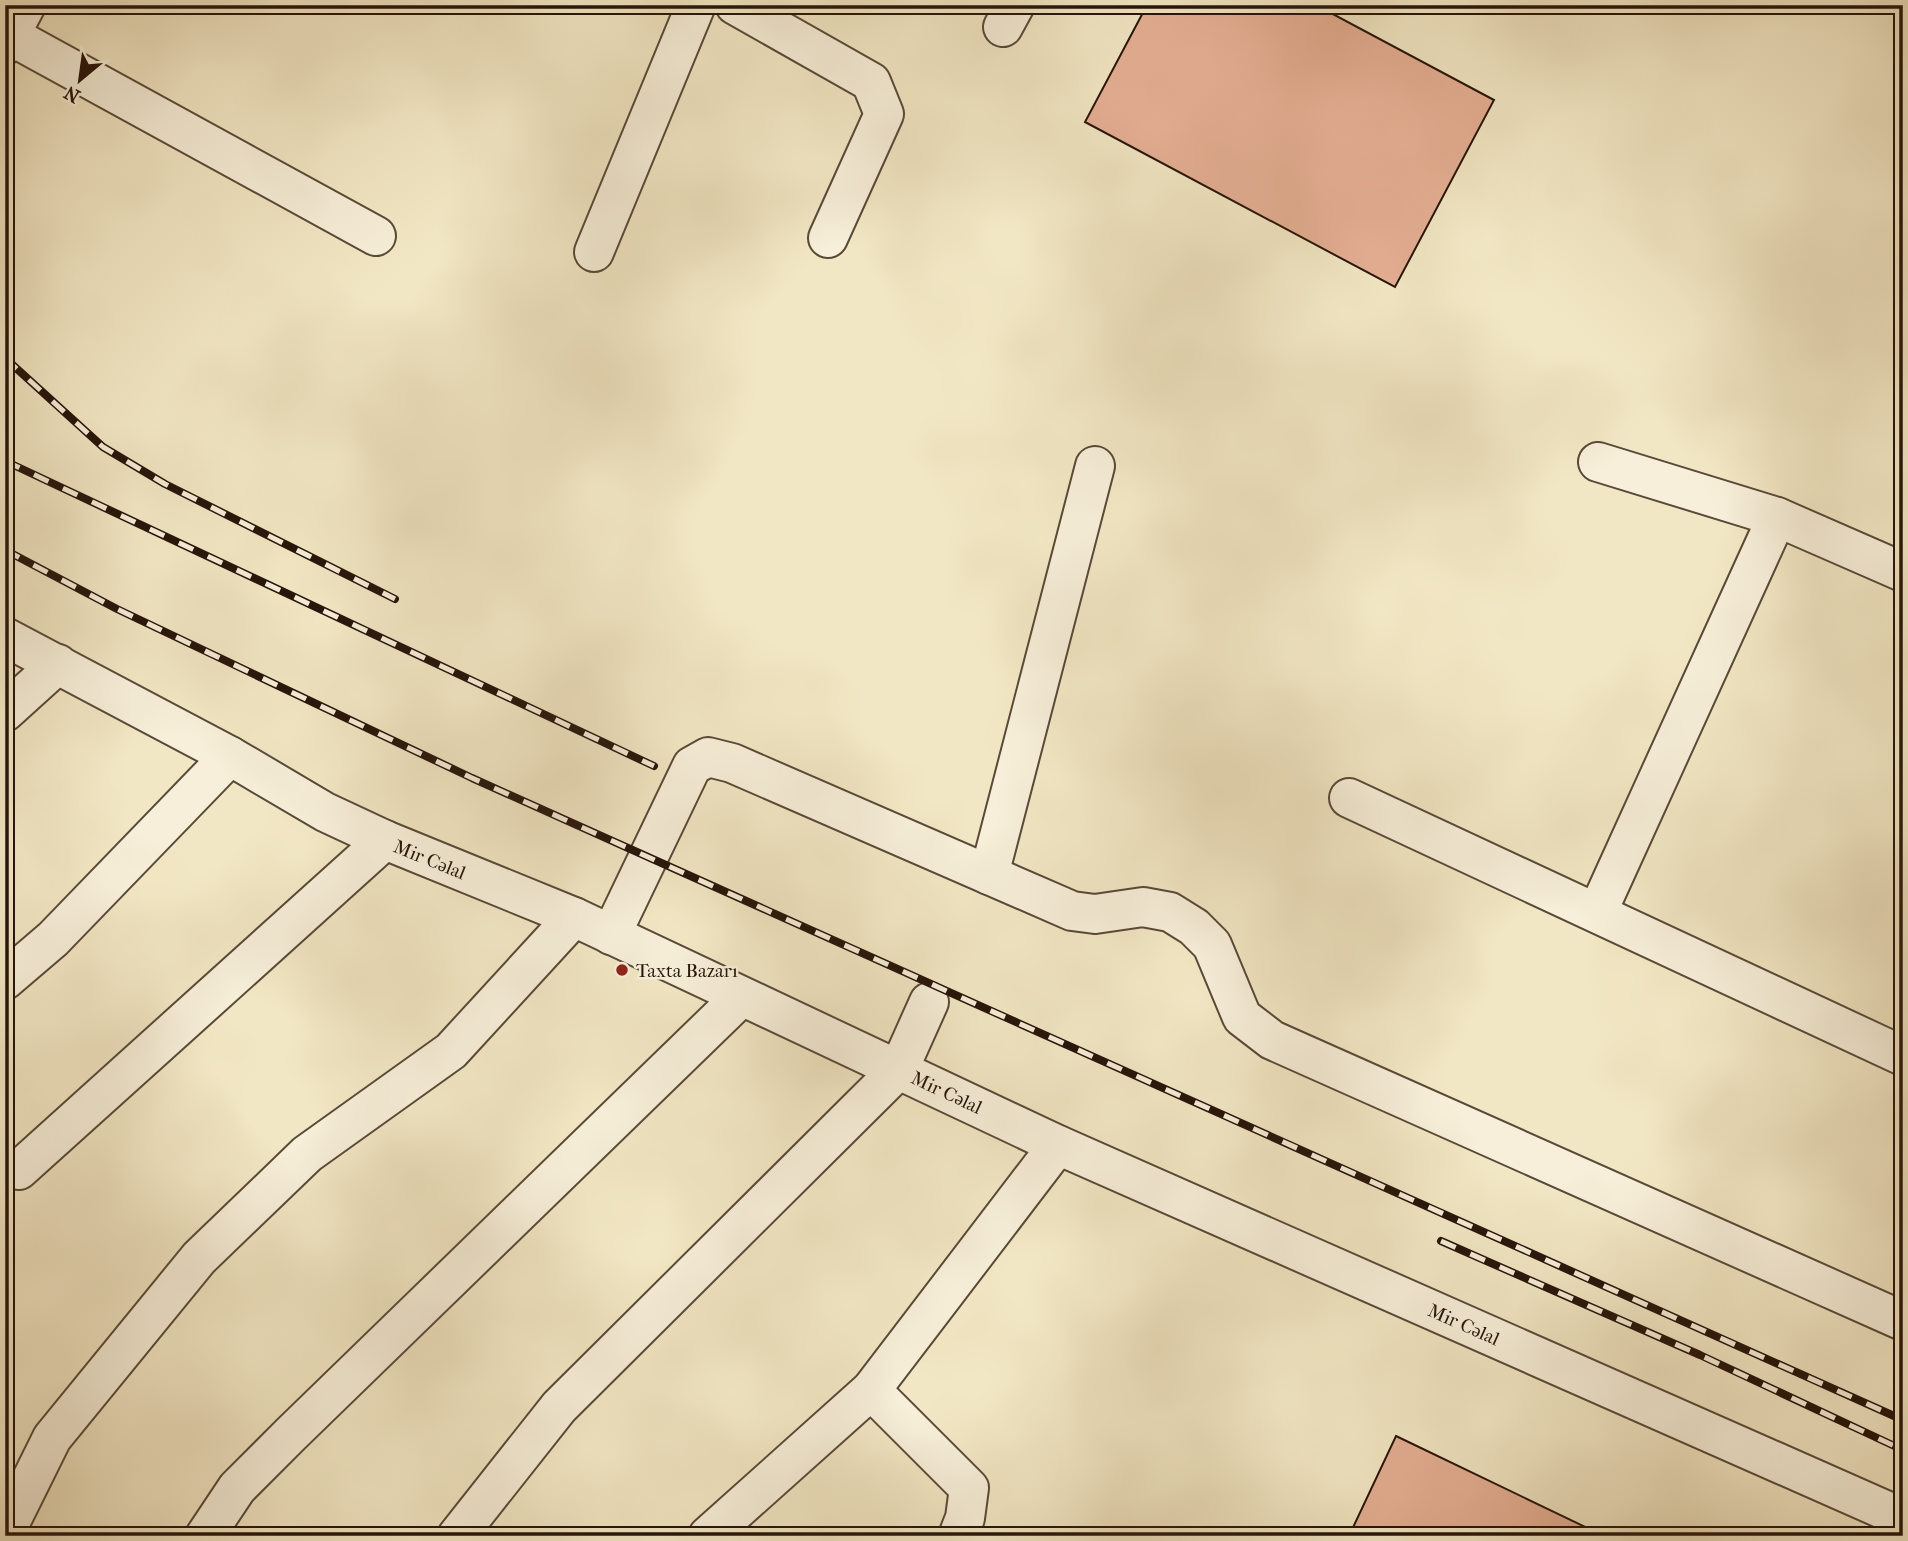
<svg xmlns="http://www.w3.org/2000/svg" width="1908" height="1541" font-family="'IM FELL French Canon',serif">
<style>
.building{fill:#e5af94;stroke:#26140a;stroke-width:2}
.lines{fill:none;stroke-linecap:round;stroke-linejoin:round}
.minor-casing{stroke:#594938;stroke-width:42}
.minor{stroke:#f7efd9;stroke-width:38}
.rail-casing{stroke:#26140a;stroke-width:8}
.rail{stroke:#f7efd9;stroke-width:5;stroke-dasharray:16;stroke-linecap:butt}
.poi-dot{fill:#8f2418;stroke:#f7efd9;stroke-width:2.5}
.labels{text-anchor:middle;stroke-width:5;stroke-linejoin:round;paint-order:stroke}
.street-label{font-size:19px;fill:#26140a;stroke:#f7efd9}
.poi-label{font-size:19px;fill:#26140a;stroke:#f7efd9;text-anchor:start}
</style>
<rect width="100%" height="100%" fill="#f2e7c4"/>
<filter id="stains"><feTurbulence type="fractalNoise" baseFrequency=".00286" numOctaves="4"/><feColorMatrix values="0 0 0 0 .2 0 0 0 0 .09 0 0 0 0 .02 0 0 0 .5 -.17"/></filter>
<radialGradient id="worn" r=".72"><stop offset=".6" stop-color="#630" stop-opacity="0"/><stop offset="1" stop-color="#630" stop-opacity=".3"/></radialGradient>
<g class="building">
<polygon points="1147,5 1316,5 1494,100 1395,287 1085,122"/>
<polygon points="1396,1436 1604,1536 1349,1536"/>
</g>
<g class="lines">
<defs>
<g id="minor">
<polyline points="735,5 871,82 884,114 828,238"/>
<polyline points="1003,27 1015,5"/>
<polyline points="11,36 376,236"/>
<polyline points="5,45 26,5"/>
<polyline points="594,252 696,5"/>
<polyline points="1598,462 1777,517 1903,572"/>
<polyline points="5,637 230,756 325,812 385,840 574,917 1058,1145 1903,1518"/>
<polyline points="5,712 58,664"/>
<polyline points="1349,798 1903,1056"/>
<polyline points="989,875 1095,466"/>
<polyline points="1597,913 1777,517"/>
<polyline points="611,935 692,766 708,757 732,763 1072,911 1095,914 1143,907 1170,912 1194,927 1212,945 1242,1017 1272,1040 1903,1321"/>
<polyline points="5,980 53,939 230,756"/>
<polyline points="19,1170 385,840"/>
<polyline points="871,1390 969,1488 965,1518 958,1536"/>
<polyline points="5,1533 52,1438 199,1258 307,1154 451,1051 574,917"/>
<polyline points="205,1536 237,1488 291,1434 741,997"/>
<polyline points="457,1536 559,1407 899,1069 929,1002"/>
<polyline points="708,1536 871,1390 1058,1145"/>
</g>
</defs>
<use href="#minor" class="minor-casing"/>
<use href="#minor" class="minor"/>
<defs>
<g id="rail">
<polyline points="5,358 103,447 165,484 395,599"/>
<polyline points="5,461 654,766"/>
<polyline points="5,550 117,609 472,778 1903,1420"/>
<polyline points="1441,1241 1700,1355 1903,1450"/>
</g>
</defs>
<use href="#rail" class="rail-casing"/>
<use href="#rail" class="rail"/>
</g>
<circle class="poi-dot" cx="622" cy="970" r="7"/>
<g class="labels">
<g class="street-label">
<text transform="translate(430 859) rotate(22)" y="7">Mir Cəlal</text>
<text transform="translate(947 1092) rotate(25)" y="7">Mir Cəlal</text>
<text transform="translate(1464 1324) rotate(24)" y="7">Mir Cəlal</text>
</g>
<g class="poi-label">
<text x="636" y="977">Taxta Bazarı</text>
</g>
</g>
<rect width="1908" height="1541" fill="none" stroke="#f2e7c4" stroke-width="28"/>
<rect x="7" y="7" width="1894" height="1527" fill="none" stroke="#26140a" stroke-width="3.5"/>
<rect x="14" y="14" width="1880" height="1513" fill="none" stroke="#26140a" stroke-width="2"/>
<g transform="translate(80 80) rotate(209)" stroke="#f7efd9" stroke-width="5" paint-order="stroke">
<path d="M0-5L12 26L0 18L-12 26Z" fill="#26140a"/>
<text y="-10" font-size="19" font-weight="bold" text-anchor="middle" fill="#26140a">N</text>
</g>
<rect width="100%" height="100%" filter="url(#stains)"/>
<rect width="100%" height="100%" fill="url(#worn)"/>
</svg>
